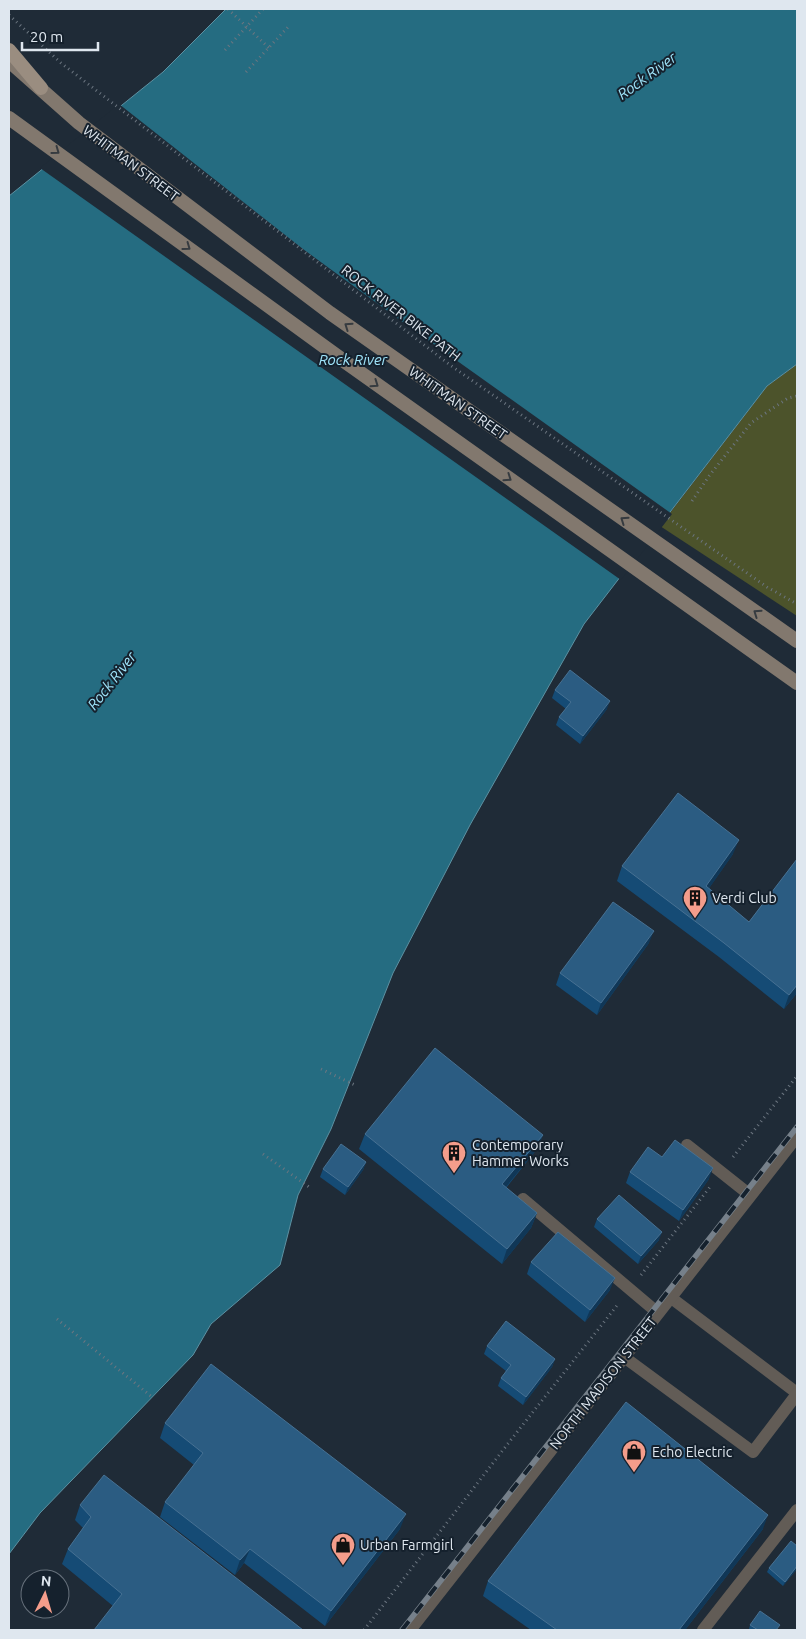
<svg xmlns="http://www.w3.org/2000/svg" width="806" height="1639" font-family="Ubuntu,sans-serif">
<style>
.green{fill:#4c532b}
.water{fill:#256c81;stroke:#5d91a2}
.pier{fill:#1f2b37}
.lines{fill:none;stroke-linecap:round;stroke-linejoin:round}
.path{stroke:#6c7681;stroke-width:3;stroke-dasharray:1 4;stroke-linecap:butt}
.service{stroke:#625c56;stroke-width:12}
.tertiary{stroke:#625c56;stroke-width:14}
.secondary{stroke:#82786e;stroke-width:14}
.primary{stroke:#9a8d80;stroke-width:14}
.rail-casing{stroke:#76808a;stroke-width:5.5}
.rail{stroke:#15212d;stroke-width:4;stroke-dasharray:11;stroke-linecap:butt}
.wall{fill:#154b75}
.shaded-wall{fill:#103757}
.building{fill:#2b5c82;stroke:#477193}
.oneway{stroke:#363b40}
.labels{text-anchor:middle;stroke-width:4;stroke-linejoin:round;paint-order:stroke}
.street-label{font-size:14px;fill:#dfe7ef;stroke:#15212d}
.poi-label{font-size:14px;fill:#dfe7ef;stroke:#15212d;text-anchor:start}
.water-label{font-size:15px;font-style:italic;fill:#9fe4fa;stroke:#15212d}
</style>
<rect width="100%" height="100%" fill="#1f2b37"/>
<polygon class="green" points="797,364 797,616 660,526 767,386"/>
<polygon class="water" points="226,9 797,9 797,364 767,386 584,624 470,825 393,973 331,1129 298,1195 280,1265 211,1324 193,1355 40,1513 9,1554 9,196 163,72"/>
<polygon class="pier" points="119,104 303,249 404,323 672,514 621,580 40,168"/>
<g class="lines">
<g class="path">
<polyline points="228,9 269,48"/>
<polyline points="9,15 61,63 450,365 767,587 797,604"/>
<polyline points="225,50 263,9"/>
<polyline points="246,72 290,25"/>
<polyline points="692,501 709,476 751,423 788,398 797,396"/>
<polyline points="321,1069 355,1085"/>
<polyline points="263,1154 309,1187"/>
<polyline points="733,1157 797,1076"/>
<polyline points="641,1275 710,1187"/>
<polyline points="57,1319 152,1397"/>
<polyline points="364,1630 510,1441 619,1303"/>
</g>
<g class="service">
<polyline points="687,1145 750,1195"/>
<polyline points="523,1199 658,1313"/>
<polyline points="670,1297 797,1393"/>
<polyline points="624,1357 753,1452 797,1394"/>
<polyline points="703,1630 797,1510"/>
</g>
<polyline class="tertiary" points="409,1630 797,1135"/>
<g class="secondary">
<polyline points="9,61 79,123 330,313 797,641"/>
<polyline points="9,118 344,361 797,683"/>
</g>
<polyline class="primary" points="9,50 41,88"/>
<defs>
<polyline id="rail" points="402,1630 797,1127"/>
</defs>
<use href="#rail" class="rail-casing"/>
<use href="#rail" class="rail"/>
</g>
<g class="wall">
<polygon points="555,690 607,709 580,744 556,725 559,717 566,709 552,698"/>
<polygon points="733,854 709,888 749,922 797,859 797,993 784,1009 719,957 617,881 622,866"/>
<polygon points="649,943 597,1015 556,985 560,973"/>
<polygon points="365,1134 543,1135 537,1149 506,1188 537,1213 531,1228 502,1264 359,1149"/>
<polygon points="662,1157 709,1179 679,1221 626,1183 630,1172"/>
<polygon points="366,1162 363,1170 345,1195 320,1177 323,1169"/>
<polygon points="597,1219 659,1240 638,1264 594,1227"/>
<polygon points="531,1262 610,1290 585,1322 527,1274"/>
<polygon points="487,1346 555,1359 552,1367 523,1405 498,1386 501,1378 506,1371 484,1354"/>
<polygon points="165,1423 400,1529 325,1626 244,1563 235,1575 160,1517 165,1502 194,1465 160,1438"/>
<polygon points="80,1505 303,1630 113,1606 62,1564 68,1549 83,1528 75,1520"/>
<polygon points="763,1529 685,1630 531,1630 483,1596 488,1581"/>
<polygon points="797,1546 797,1569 783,1586 767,1572 769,1568"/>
<polygon points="750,1625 778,1630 751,1630 749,1629"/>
</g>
<g class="shaded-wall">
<polygon points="610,701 607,709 580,744 583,736"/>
<polygon points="739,840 733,854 701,900 706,886"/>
<polygon points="654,931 649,943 597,1015 601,1003"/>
<polygon points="797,985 797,993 784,1009 789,995"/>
<polygon points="543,1135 537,1149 496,1199 502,1184"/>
<polygon points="366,1162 363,1170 345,1195 348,1187"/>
<polygon points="713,1168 709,1179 679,1221 683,1210"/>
<polygon points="537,1213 531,1228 502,1264 507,1249"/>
<polygon points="662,1232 659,1240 638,1264 641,1256"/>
<polygon points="615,1278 610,1290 585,1322 590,1310"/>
<polygon points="555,1359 552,1367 523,1405 526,1397"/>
<polygon points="406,1514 400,1529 325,1626 331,1611"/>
<polygon points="768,1515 763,1529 685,1630 679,1630"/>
<polygon points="250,1549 244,1563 235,1575 240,1560"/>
<polygon points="797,1566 797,1569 783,1586 785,1582"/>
</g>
<g class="building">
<polygon points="570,670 610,701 583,736 559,717 571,702 555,690"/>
<polygon points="678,793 739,840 706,886 749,922 797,859 797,985 789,995 724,943 622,866"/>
<polygon points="613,902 654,931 601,1003 560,973"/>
<polygon points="435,1048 543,1135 502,1184 537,1213 507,1249 365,1134"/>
<polygon points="675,1140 713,1168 683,1210 630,1172 648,1147 662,1157"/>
<polygon points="341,1144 366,1162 348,1187 323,1169"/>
<polygon points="619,1195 662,1232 641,1256 597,1219"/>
<polygon points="558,1232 615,1278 590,1310 531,1262"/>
<polygon points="506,1321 555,1359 526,1397 501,1378 511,1365 487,1346"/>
<polygon points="211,1364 406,1514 331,1611 250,1549 240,1560 165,1502 203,1453 165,1423"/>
<polygon points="626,1402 768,1515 679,1630 557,1630 488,1581"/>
<polygon points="104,1475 303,1630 94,1630 122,1594 68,1549 91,1517 80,1505"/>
<polygon points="791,1541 797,1546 797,1566 785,1582 769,1568"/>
<polygon points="760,1611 780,1625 776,1630 758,1630 750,1625"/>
</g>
<defs><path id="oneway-chevron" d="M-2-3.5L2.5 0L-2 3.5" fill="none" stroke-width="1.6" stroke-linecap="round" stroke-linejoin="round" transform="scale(1.25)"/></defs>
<g class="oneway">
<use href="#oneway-chevron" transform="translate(56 151) rotate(36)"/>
<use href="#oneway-chevron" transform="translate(187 247) rotate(36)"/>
<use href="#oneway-chevron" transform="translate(348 326) rotate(-145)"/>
<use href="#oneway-chevron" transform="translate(375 384) rotate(35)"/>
<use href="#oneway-chevron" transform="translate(508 478) rotate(35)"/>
<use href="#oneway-chevron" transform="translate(624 520) rotate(-145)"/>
<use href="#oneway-chevron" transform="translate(757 613) rotate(-145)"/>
</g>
<defs>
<symbol id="building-pin" viewBox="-11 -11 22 30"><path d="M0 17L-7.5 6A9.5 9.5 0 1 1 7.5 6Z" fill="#f49d8b" stroke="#15212d"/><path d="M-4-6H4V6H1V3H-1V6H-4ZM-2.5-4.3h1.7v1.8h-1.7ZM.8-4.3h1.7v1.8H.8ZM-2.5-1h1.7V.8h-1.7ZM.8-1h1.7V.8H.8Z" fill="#111"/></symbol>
<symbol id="shop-pin" viewBox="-11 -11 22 30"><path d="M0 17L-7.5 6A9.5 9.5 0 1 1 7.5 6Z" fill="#f49d8b" stroke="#15212d"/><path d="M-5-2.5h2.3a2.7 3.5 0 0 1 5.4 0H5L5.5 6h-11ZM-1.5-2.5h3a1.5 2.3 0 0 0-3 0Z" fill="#111"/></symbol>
</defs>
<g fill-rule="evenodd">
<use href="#building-pin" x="681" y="884" width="28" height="38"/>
<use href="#building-pin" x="440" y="1139" width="28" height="38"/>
<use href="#shop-pin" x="620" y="1438" width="28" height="38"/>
<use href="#shop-pin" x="329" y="1531" width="28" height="38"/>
</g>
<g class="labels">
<g class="street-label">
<text transform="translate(131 163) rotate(37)" y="5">WHITMAN STREET</text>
<text transform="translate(401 313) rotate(38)" y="5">ROCK RIVER BIKE PATH</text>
<text transform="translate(458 403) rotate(35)" y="5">WHITMAN STREET</text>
<text transform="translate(603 1383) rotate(-52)" y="5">NORTH MADISON STREET</text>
</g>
<g class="poi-label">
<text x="712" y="903">Verdi Club</text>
<text x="472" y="1150">Contemporary<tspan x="472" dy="16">Hammer Works</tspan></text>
<text x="652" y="1457">Echo Electric</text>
<text x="360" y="1550">Urban Farmgirl</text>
</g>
<g class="water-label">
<text transform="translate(647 76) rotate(-36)" y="5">Rock River</text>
<text x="353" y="365">Rock River</text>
<text transform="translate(112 681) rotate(-52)" y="5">Rock River</text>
</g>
</g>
<rect width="806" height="1639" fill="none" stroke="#dfe7ef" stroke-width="20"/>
<g transform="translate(45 1594) rotate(5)"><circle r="24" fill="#15212d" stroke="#66707b"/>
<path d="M0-4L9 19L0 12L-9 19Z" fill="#f49d8b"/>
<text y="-8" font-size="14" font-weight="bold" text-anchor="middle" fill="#dfe7ef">N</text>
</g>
<path d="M22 42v8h76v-8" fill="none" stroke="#dfe7ef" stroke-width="2.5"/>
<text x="30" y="42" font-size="15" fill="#dfe7ef" stroke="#15212d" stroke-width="4" paint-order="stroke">20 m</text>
</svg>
